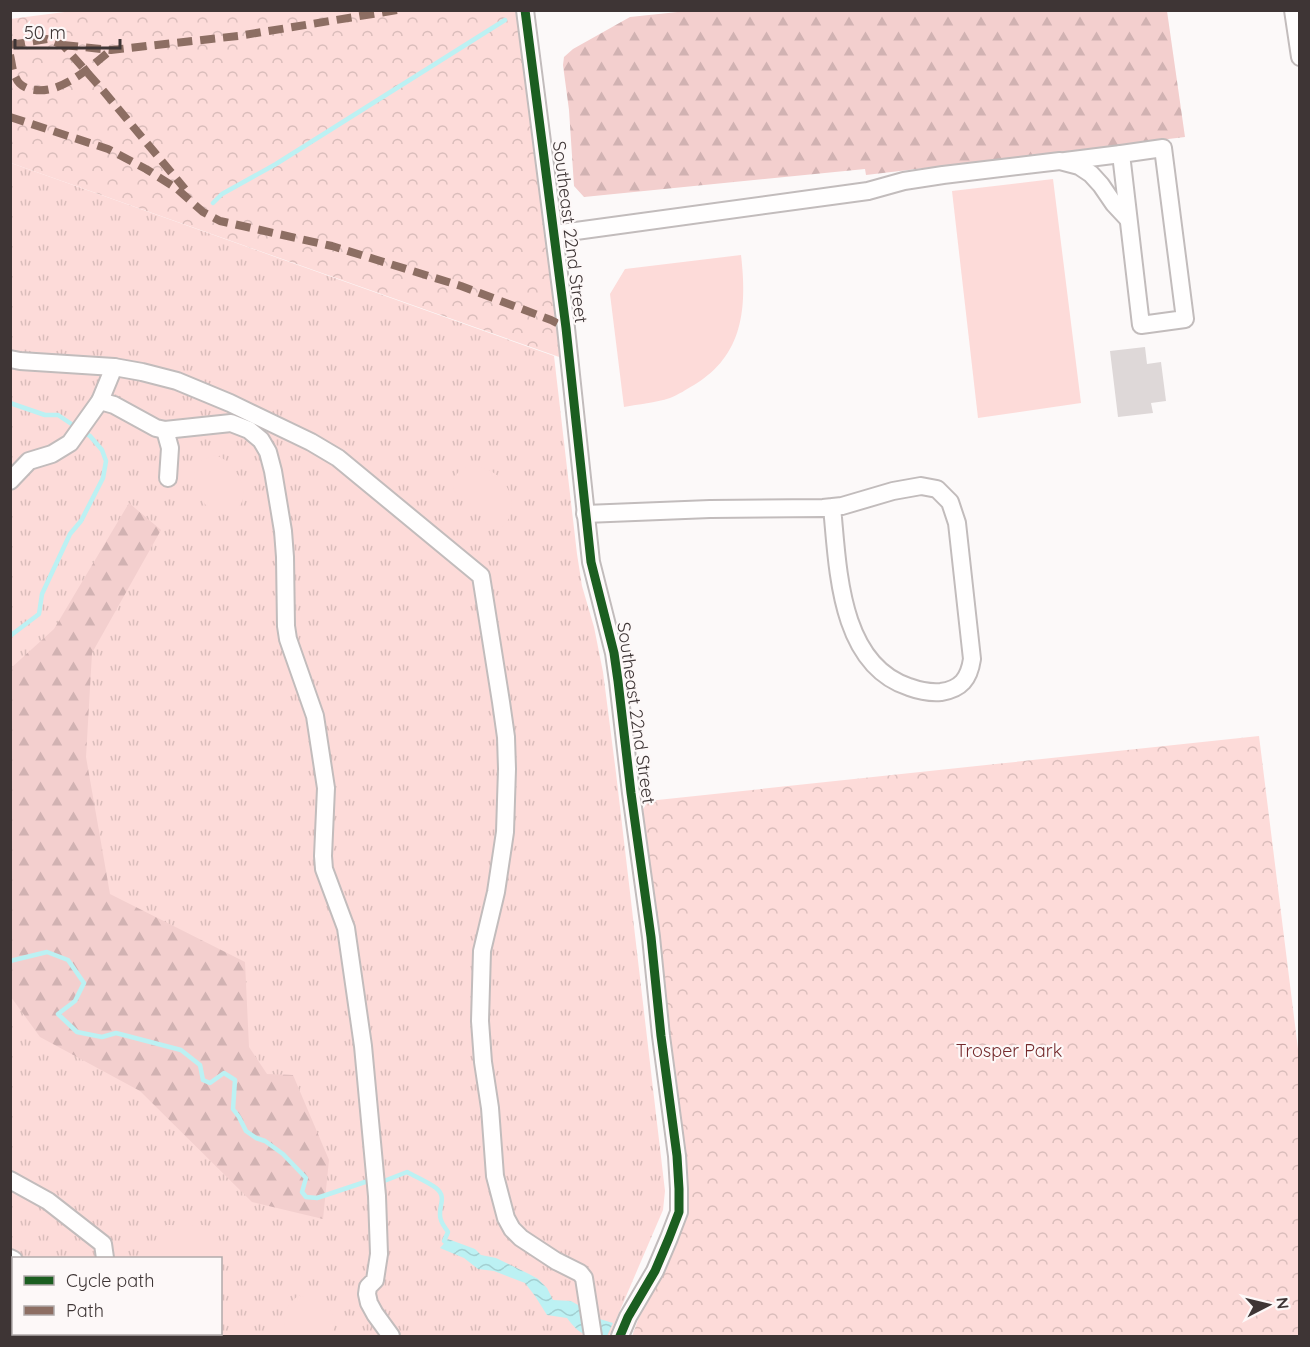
<svg xmlns="http://www.w3.org/2000/svg" width="1310" height="1347" font-family="Quicksand,sans-serif">
<style>
.grass{fill:url(#grass-tufts);fill-rule:evenodd}
.forest{fill:url(#forest-firs)}
.park{fill:url(#park-crowns)}
.garden{fill:#fddbd9}
.water{fill:url(#water-waves)}
.lines{fill:none;stroke-linecap:round;stroke-linejoin:round}
.stream{stroke:#bcf1f3;stroke-width:4.5}
.building{fill:#ded8d8}
.minor-casing{stroke:#c2bcbc;stroke-width:20}
.minor{stroke:#fffefe;stroke-width:16}
.quiet{stroke:#8d6e63;stroke-width:8;stroke-dasharray:15 8;stroke-linecap:butt}
.cycleway-casing{stroke:#fdf8f8;stroke-width:13}
.cycleway{stroke:#1b5e20;stroke-width:9}
.labels{text-anchor:middle;stroke-width:4.5;stroke-linejoin:round;paint-order:stroke}
.street-label{font-size:18px;fill:#3e3535;stroke:#fdf8f8}
.park-label{font-size:18px;fill:#74292b;stroke:#fdf8f8}
</style>
<defs>
<pattern id="grass-tufts" width="24" height="20" patternUnits="userSpaceOnUse" patternTransform="scale(1.5)"><rect width="24" height="20" fill="#fddbd9"/><path d="M3 7l-1-3M5 7V3M7 7l1-3M15 17l-1-3M17 17v-4M19 17l1-3" fill="none" stroke="#dabdbb"/></pattern>
<pattern id="forest-firs" width="22" height="20" patternUnits="userSpaceOnUse" patternTransform="scale(1.5)"><rect width="22" height="20" fill="#f3cfce"/><path d="M5 1l3.5 6h-7zM16 11l3.5 6h-7z" fill="#d1b2b2"/></pattern>
<pattern id="park-crowns" width="20" height="18" patternUnits="userSpaceOnUse" patternTransform="scale(1.5)"><rect width="20" height="18" fill="#fddbd9"/><path d="M2 6a3 3 0 1 1 6 0M12 15a3 3 0 1 1 6 0" fill="none" stroke="#dabdbb"/></pattern>
<pattern id="water-waves" width="16" height="10" patternUnits="userSpaceOnUse" patternTransform="scale(1.5)"><rect width="16" height="10" fill="#bcf1f3"/><path d="M0 5q4-4 8 0t8 0" fill="none" stroke="#a3cfd1"/></pattern>
</defs>
<rect width="100%" height="100%" fill="#fcf9f9"/>
<path class="grass" d="M11,163L554,356L577,554L582,586L594,627L603,672L616,773L665,1191L663,1210L609,1336H11ZM14,1258H220V1334H14Z"/>
<g class="forest">
<polygon points="687,11 1167,11 1185,137 866,175 865,169 584,197 574,186 569,110 563,65 564,57 573,49 630,17"/>
<polygon points="129,503 161,530 92,653 86,757 110,894 245,962 249,1047 267,1074 293,1075 329,1160 323,1219 252,1202 140,1091 40,1037 11,997 11,668 54,629"/>
</g>
<g class="park">
<polygon points="80,10 520,11 562,358 11,163 10,19"/>
<polygon points="1259,736 1299,1057 1299,1336 632,1336 638,1320 680,1232 687,1205 687,1176 642,811 648,801"/>
</g>
<g class="garden">
<polygon points="1053,179 1081,403 978,418 952,191"/>
<path d="M741,255C747,307 744,355 694,385C687,389 678,395 670,398C655,403 639,404 624,407L610,294L625,269Z"/>
<path d="M215,455C233,460 252,490 239,507C236,511 230,513 226,515C219,513 213,512 208,508C201,500 191,478 195,468C198,461 208,457 215,455Z"/>
<path d="M472,465C482,467 491,470 498,476C513,489 518,514 502,527H492L488,525L472,505L454,491C452,477 458,468 472,465Z"/>
<path d="M167,1225C173,1225 180,1226 187,1226C200,1225 216,1222 219,1239C220,1246 218,1252 215,1258H167L160,1250L155,1242L159,1230Z"/>
<path d="M298,1296C318,1296 347,1314 329,1336H287C281,1321 284,1307 298,1296Z"/>
</g>
<path class="water" d="M448,1239L475,1249L481,1255L496,1258L529,1274L538,1279L547,1288L553,1300L571,1301L585,1309L593,1317L613,1323L607,1336C584,1336 581,1336 567,1318L547,1315L535,1296L525,1283L494,1271L478,1269L464,1258L440,1248Z"/>
<g class="lines">
<g class="stream">
<polyline points="213,203 222,194 276,164 505,20"/>
<polyline points="10,403 45,415 58,415 76,427"/>
<polyline points="10,636 39,614 42,594 70,534 81,521 103,478 106,461 102,450 90,436 83,432"/>
<polyline points="10,961 47,952 68,960 84,983 75,1001 58,1014 77,1032 102,1037 116,1033 181,1050 200,1065 203,1080 210,1083 224,1073 235,1080 233,1109 239,1117 246,1131 256,1138 265,1141 283,1154 306,1178 302,1192 306,1197 317,1198 368,1181 371,1181"/>
<path d="M379,1183L407,1172C416,1177 428,1182 436,1188C447,1197 439,1205 440,1215C440,1222 444,1226 448,1232L444,1241L450,1246"/>
</g>
</g>
<polygon class="building" points="1145,347 1147,364 1161,362 1166,401 1151,403 1153,413 1118,417 1110,351"/>
<g class="lines">
<defs>
<g id="minor">
<polyline points="525,10 566,328 591,562 614,653 618,681 631,793 651,937 661,1036 677,1156 679,1189 679,1212 669,1238 655,1271 628,1317 620,1336"/>
<polyline points="1293,10 1300,57"/>
<polygon points="1163,148 1185,319 1141,325 1121,154"/>
<polyline points="1065,161 1121,154"/>
<polyline points="554,234 868,191 904,181 943,175 1060,161 1079,166 1091,174 1101,185 1114,204 1128,219"/>
<polyline points="10,359 20,361 114,367 142,372 177,381 230,403 311,442 338,458 481,576 501,702 506,737 507,769 505,832 496,892 482,951 480,1021 483,1062 490,1108 495,1176 506,1218 512,1229 521,1238 556,1261 580,1273 584,1278 593,1336"/>
<polyline points="100,401 114,405 156,428 165,430 231,423 249,430 261,440 268,452 273,471 283,531 285,557 286,626 288,639 315,716 326,788 323,856 324,869 346,928 363,1046 377,1196 379,1254 375,1280 368,1287 367,1294 369,1303 375,1314 391,1336"/>
<polyline points="165,430 170,448 168,478"/>
<polyline points="10,481 29,461 52,454 70,443 100,401 114,367"/>
<path d="M585,514L710,509L823,508L842,506L893,491L921,486L937,489L950,502L957,523L972,659C969,679 961,689 941,692C929,693 920,691 909,687C839,664 838,568 832,507"/>
<polyline points="10,1180 48,1201 103,1244 105,1258"/>
<polyline points="10,1258 14,1260"/>
<polyline points="118,1334 124,1336"/>
<polyline points="211,1334 212,1336"/>
</g>
</defs>
<use href="#minor" class="minor-casing"/>
<use href="#minor" class="minor"/>
<g class="quiet">
<polyline points="10,45 47,39 63,45 101,88 185,189"/>
<polyline points="63,45 111,50 238,36 397,10"/>
<path d="M10,55C12,63 12,71 16,78C18,83 24,88 30,89C59,97 90,67 111,50"/>
<polyline points="10,117 108,149 146,169 176,188 203,212 220,221 332,246 461,286 551,320 566,328"/>
</g>
<defs>
<polyline id="cycleway" points="525,10 566,328 591,562 614,653 618,681 631,793 651,937 661,1036 677,1156 679,1189 679,1212 669,1238 655,1271 628,1317 620,1336"/>
</defs>
<use href="#cycleway" class="cycleway-casing"/>
<use href="#cycleway" class="cycleway"/>
</g>
<g class="labels">
<g class="street-label">
<text transform="translate(570 232) rotate(83)" y="6">Southeast 22nd Street</text>
<text transform="translate(636 713) rotate(82)" y="6">Southeast 22nd Street</text>
</g>
<g class="park-label">
<text x="1009" y="1057">Trosper Park</text>
</g>
</g>
<rect width="1310" height="1347" fill="none" stroke="#3e3535" stroke-width="24"/>
<rect x="12" y="1257" width="210" height="78" fill="#fdf8f8" stroke="#b1aaaa" stroke-width="1.5"/>
<rect x="24" y="1276" width="30" height="9" fill="#1b5e20" stroke="#b1aaaa" stroke-width="1.5"/>
<text x="66" y="1287" font-size="18" fill="#3e3535">Cycle path</text>
<rect x="24" y="1306" width="30" height="9" fill="#8d6e63" stroke="#b1aaaa" stroke-width="1.5"/>
<text x="66" y="1317" font-size="18" fill="#3e3535">Path</text>
<g transform="translate(1268 1305) rotate(83)" stroke="#fdf8f8" stroke-width="4.5" paint-order="stroke">
<path d="M0-4.5L10 22L0 15L-10 22Z" fill="#3e3535"/>
<text y="-9" font-size="16" font-weight="bold" text-anchor="middle" fill="#3e3535">N</text>
</g>
<path d="M15 39v9h105v-9" fill="none" stroke="#3e3535" stroke-width="3"/>
<text x="24" y="39" font-size="18" fill="#3e3535" stroke="#fdf8f8" stroke-width="4.5" paint-order="stroke">50 m</text>
</svg>
